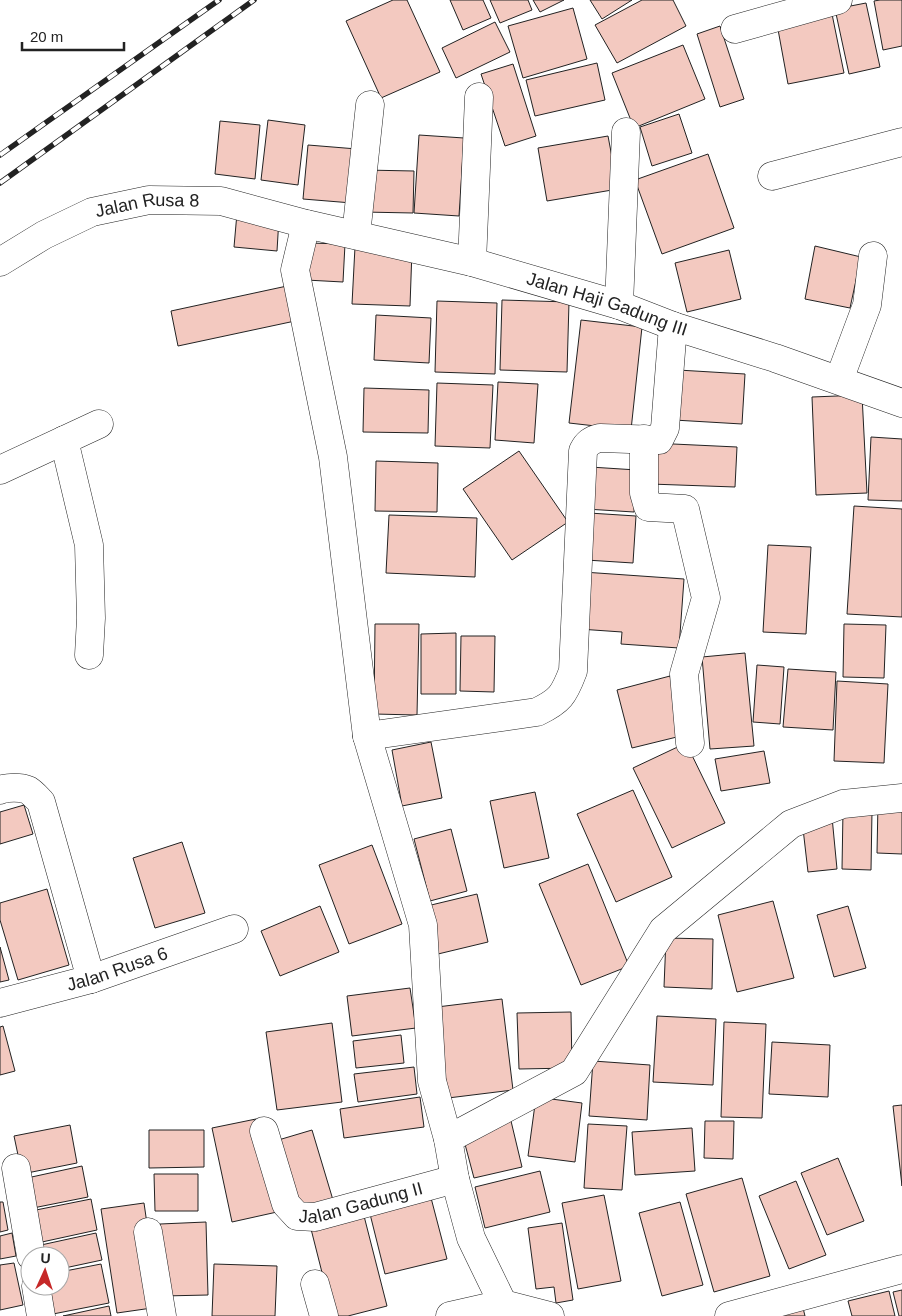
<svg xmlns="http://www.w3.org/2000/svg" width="902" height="1316" font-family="Arial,sans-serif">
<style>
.building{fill:#f3c9c0;stroke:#222}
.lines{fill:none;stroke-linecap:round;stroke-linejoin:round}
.street-casing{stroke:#222;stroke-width:29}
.street{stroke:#fff;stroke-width:28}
.rail-casing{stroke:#222;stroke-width:5.5}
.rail{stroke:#fff;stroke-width:4;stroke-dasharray:11;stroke-linecap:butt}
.labels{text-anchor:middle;stroke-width:4;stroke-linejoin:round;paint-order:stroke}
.street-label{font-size:18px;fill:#222;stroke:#fff}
</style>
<rect width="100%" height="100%" fill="#fff"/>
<g class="building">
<polygon points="393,0 407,0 440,72 381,98 346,21"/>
<polygon points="450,0 483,0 491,18 463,30"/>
<polygon points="490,0 528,0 532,10 500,23"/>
<polygon points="533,0 564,0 540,12"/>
<polygon points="590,0 632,0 602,19"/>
<polygon points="642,0 673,0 686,26 617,63 595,25"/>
<polygon points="880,0 902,0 902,46 883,50 874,1"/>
<polygon points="866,3 880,67 849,74 835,9"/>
<polygon points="573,8 587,59 523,78 508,26"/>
<polygon points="832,14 844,73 788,84 777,24"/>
<polygon points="495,22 510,52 456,78 442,48"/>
<polygon points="720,26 744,99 720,107 697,34"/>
<polygon points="683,45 705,99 634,128 612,73"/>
<polygon points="597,63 605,100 535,116 526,80"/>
<polygon points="513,64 536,136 505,146 481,74"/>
<polygon points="679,114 692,153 652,166 640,127"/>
<polygon points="268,120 305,125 298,185 261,180"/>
<polygon points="220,121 260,125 255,179 215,174"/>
<polygon points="419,135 464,138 459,216 414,213"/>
<polygon points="608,136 618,189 547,201 538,148"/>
<polygon points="308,145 357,149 352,203 303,199"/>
<polygon points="708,154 734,228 662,254 635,180"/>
<polygon points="364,170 414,171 413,213 363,212"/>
<polygon points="237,213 279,218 277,251 234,247"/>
<polygon points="308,243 345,244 343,282 306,280"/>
<polygon points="815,246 861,257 850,308 805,299"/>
<polygon points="355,247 412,250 410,306 352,304"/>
<polygon points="729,250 741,299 687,312 675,263"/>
<polygon points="287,286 295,321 178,346 171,311"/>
<polygon points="502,300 569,302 567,372 500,370"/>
<polygon points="437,301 497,303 495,374 435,372"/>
<polygon points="376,315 431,318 429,363 374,360"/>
<polygon points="581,320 642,327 631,430 569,423"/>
<polygon points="678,370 745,374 742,424 674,420"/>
<polygon points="498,382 538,384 534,443 495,440"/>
<polygon points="437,383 493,385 490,448 435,446"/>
<polygon points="364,388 429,390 428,433 363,432"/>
<polygon points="862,395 867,493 816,495 812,397"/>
<polygon points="871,437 902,439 902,501 868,500"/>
<polygon points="652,443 737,447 735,487 650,484"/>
<polygon points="519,451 568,522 512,560 463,489"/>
<polygon points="376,461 438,463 437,512 375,511"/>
<polygon points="590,467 637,470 634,512 586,509"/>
<polygon points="854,506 902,509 902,617 847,614"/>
<polygon points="589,513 636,516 633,563 586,560"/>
<polygon points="389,515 477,518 475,577 386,573"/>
<polygon points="768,545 811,547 806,634 763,632"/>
<polygon points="583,572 684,579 679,648 621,644 622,632 579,629"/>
<polygon points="375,624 419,624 417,715 374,714"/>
<polygon points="844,624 886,625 884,678 843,677"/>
<polygon points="456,633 456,694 421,694 421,634"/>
<polygon points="461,636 495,636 494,692 460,691"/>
<polygon points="745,653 754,746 710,749 702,657"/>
<polygon points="757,665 784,667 780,724 753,722"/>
<polygon points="788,669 836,672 833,730 783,727"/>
<polygon points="670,676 685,735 632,748 617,690"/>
<polygon points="837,681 888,684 884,763 834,761"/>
<polygon points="431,742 442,798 402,806 392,750"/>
<polygon points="686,743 725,823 672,848 633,768"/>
<polygon points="764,751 770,783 721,791 715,759"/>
<polygon points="633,790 672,877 616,902 577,814"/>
<polygon points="535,792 549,858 504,868 490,801"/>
<polygon points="878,803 902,804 902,854 877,853"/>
<polygon points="24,805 33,834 0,844 0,812"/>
<polygon points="843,810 872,811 871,870 842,869"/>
<polygon points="832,817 837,869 808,872 802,820"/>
<polygon points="451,829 467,891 430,901 414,839"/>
<polygon points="182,842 205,913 155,928 133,858"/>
<polygon points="372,845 402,924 349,944 319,865"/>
<polygon points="588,864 629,966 581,985 539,884"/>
<polygon points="47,889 69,965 18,980 0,920 0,903"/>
<polygon points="477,894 488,942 438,954 427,906"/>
<polygon points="773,901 794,978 737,992 718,915"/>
<polygon points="320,906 339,952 280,976 261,931"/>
<polygon points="848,906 866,968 834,977 817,915"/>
<polygon points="666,938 713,939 712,989 664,987"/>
<polygon points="0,947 9,980 0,982"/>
<polygon points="410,988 416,1028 352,1036 347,996"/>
<polygon points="502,999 513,1090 448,1098 437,1007"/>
<polygon points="571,1012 572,1068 519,1069 517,1013"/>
<polygon points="657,1016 716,1019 713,1085 653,1082"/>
<polygon points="724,1022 766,1024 762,1118 721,1117"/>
<polygon points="332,1023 342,1102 277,1110 266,1032"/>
<polygon points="3,1026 15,1071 0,1075 0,1027"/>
<polygon points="401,1035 404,1063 356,1068 353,1041"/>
<polygon points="772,1042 830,1045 828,1097 769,1094"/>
<polygon points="593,1061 650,1065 647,1120 589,1116"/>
<polygon points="414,1067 417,1094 358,1102 354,1074"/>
<polygon points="420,1097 424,1127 344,1138 340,1109"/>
<polygon points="536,1097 582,1103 575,1162 528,1156"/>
<polygon points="902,1105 902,1186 893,1106"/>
<polygon points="256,1119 277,1212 232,1222 212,1128"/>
<polygon points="511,1121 522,1167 474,1178 462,1133"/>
<polygon points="705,1121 734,1121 733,1159 704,1158"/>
<polygon points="588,1124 627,1126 622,1190 584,1188"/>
<polygon points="70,1125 77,1163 22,1174 14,1136"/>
<polygon points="692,1128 695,1171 635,1175 632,1132"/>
<polygon points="149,1130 204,1130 204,1167 149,1168"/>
<polygon points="312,1130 333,1200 297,1211 275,1141"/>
<polygon points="838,1158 864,1221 827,1235 801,1173"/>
<polygon points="82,1166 88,1197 33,1208 27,1178"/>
<polygon points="540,1171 550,1212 485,1228 475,1187"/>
<polygon points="154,1174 198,1174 198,1211 155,1211"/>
<polygon points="742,1178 770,1276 714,1292 686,1194"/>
<polygon points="796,1181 826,1255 789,1269 759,1196"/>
<polygon points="430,1194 447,1259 385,1274 369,1210"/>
<polygon points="604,1195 621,1281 578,1289 562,1203"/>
<polygon points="91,1199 97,1230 42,1242 36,1210"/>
<polygon points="0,1202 3,1202 8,1230 0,1232"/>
<polygon points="680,1202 703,1285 662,1296 639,1213"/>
<polygon points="144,1203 159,1307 117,1313 101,1209"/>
<polygon points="363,1212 387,1306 348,1316 333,1316 310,1225"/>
<polygon points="206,1222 208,1295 163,1296 160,1224"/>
<polygon points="562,1223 573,1300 556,1303 554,1287 536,1289 528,1228"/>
<polygon points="12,1233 16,1256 0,1259 0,1236"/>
<polygon points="96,1233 102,1260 60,1269 60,1256 43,1256 41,1245"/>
<polygon points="14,1263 23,1305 0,1310 0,1265"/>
<polygon points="101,1264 109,1303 53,1314 47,1286 60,1286 60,1272"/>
<polygon points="214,1264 277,1266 275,1316 212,1316"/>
<polygon points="902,1290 902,1316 899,1316 893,1292"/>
<polygon points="889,1291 895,1316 852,1316 848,1301"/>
<polygon points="802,1304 805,1316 780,1316"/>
<polygon points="109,1306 111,1316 63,1316"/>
</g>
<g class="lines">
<defs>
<g id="street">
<polyline points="735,29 838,0"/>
<polyline points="772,176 902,142"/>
<polyline points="306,224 295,270 333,457 367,736 423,925 432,1081 448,1139 455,1179 471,1238 503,1304"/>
<polyline points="356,235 370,105"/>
<path id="s1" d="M0,262L44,235L92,212L149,200L221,201L306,224L472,262L619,305L673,326L775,358L902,403"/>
<polyline points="472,262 479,97"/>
<polyline points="619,305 626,132"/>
<polyline points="839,380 867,305 873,256"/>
<polyline points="644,439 644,493 648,507 685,509 706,598 684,674 690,743"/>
<polyline points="64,440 89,545 91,618 89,655"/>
<polyline points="0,470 99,424"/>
<path d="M367,736L537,712C560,701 564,695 573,671L583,451C587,443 591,440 600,438L659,440L665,428L673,326"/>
<path d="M0,790C7,787 21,787 28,790C33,793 37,798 41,802L91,979"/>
<path id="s2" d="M0,1003L91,979L234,929"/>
<path id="s3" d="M264,1131L286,1204L297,1216L315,1217L455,1179"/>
<polyline points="448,1139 574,1072 663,930 791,824 843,804 902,798"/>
<polyline points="16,1168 31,1256"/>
<polyline points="148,1232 162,1316"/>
<polyline points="315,1284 324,1316"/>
<polyline points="36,1286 41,1316"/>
<polyline points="450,1316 503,1304 550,1316"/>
<polyline points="729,1316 902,1269"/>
</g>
</defs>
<use href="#street" class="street-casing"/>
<use href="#street" class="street"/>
<defs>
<g id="rail">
<polyline points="0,155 219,0"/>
<polyline points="0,183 254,0"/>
</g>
</defs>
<use href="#rail" class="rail-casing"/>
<use href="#rail" class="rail"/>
</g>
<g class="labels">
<g class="street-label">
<text dy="6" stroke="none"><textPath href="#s1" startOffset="161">Jalan Rusa 8</textPath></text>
<text dy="6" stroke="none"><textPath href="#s1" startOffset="635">Jalan Haji Gadung III</textPath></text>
<text dy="6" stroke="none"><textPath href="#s2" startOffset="122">Jalan Rusa 6</textPath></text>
<text dy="6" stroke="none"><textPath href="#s3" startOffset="158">Jalan Gadung II</textPath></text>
</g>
</g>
<g transform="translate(45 1271) rotate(3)"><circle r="24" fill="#ffffff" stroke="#a7a7a7"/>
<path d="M0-4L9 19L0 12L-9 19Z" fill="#c62828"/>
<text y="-8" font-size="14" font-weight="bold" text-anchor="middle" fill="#222222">U</text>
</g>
<path d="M22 42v8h102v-8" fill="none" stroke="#222222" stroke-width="2.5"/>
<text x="30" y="42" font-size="15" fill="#222222" stroke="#ffffff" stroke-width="4" paint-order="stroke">20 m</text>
</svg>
